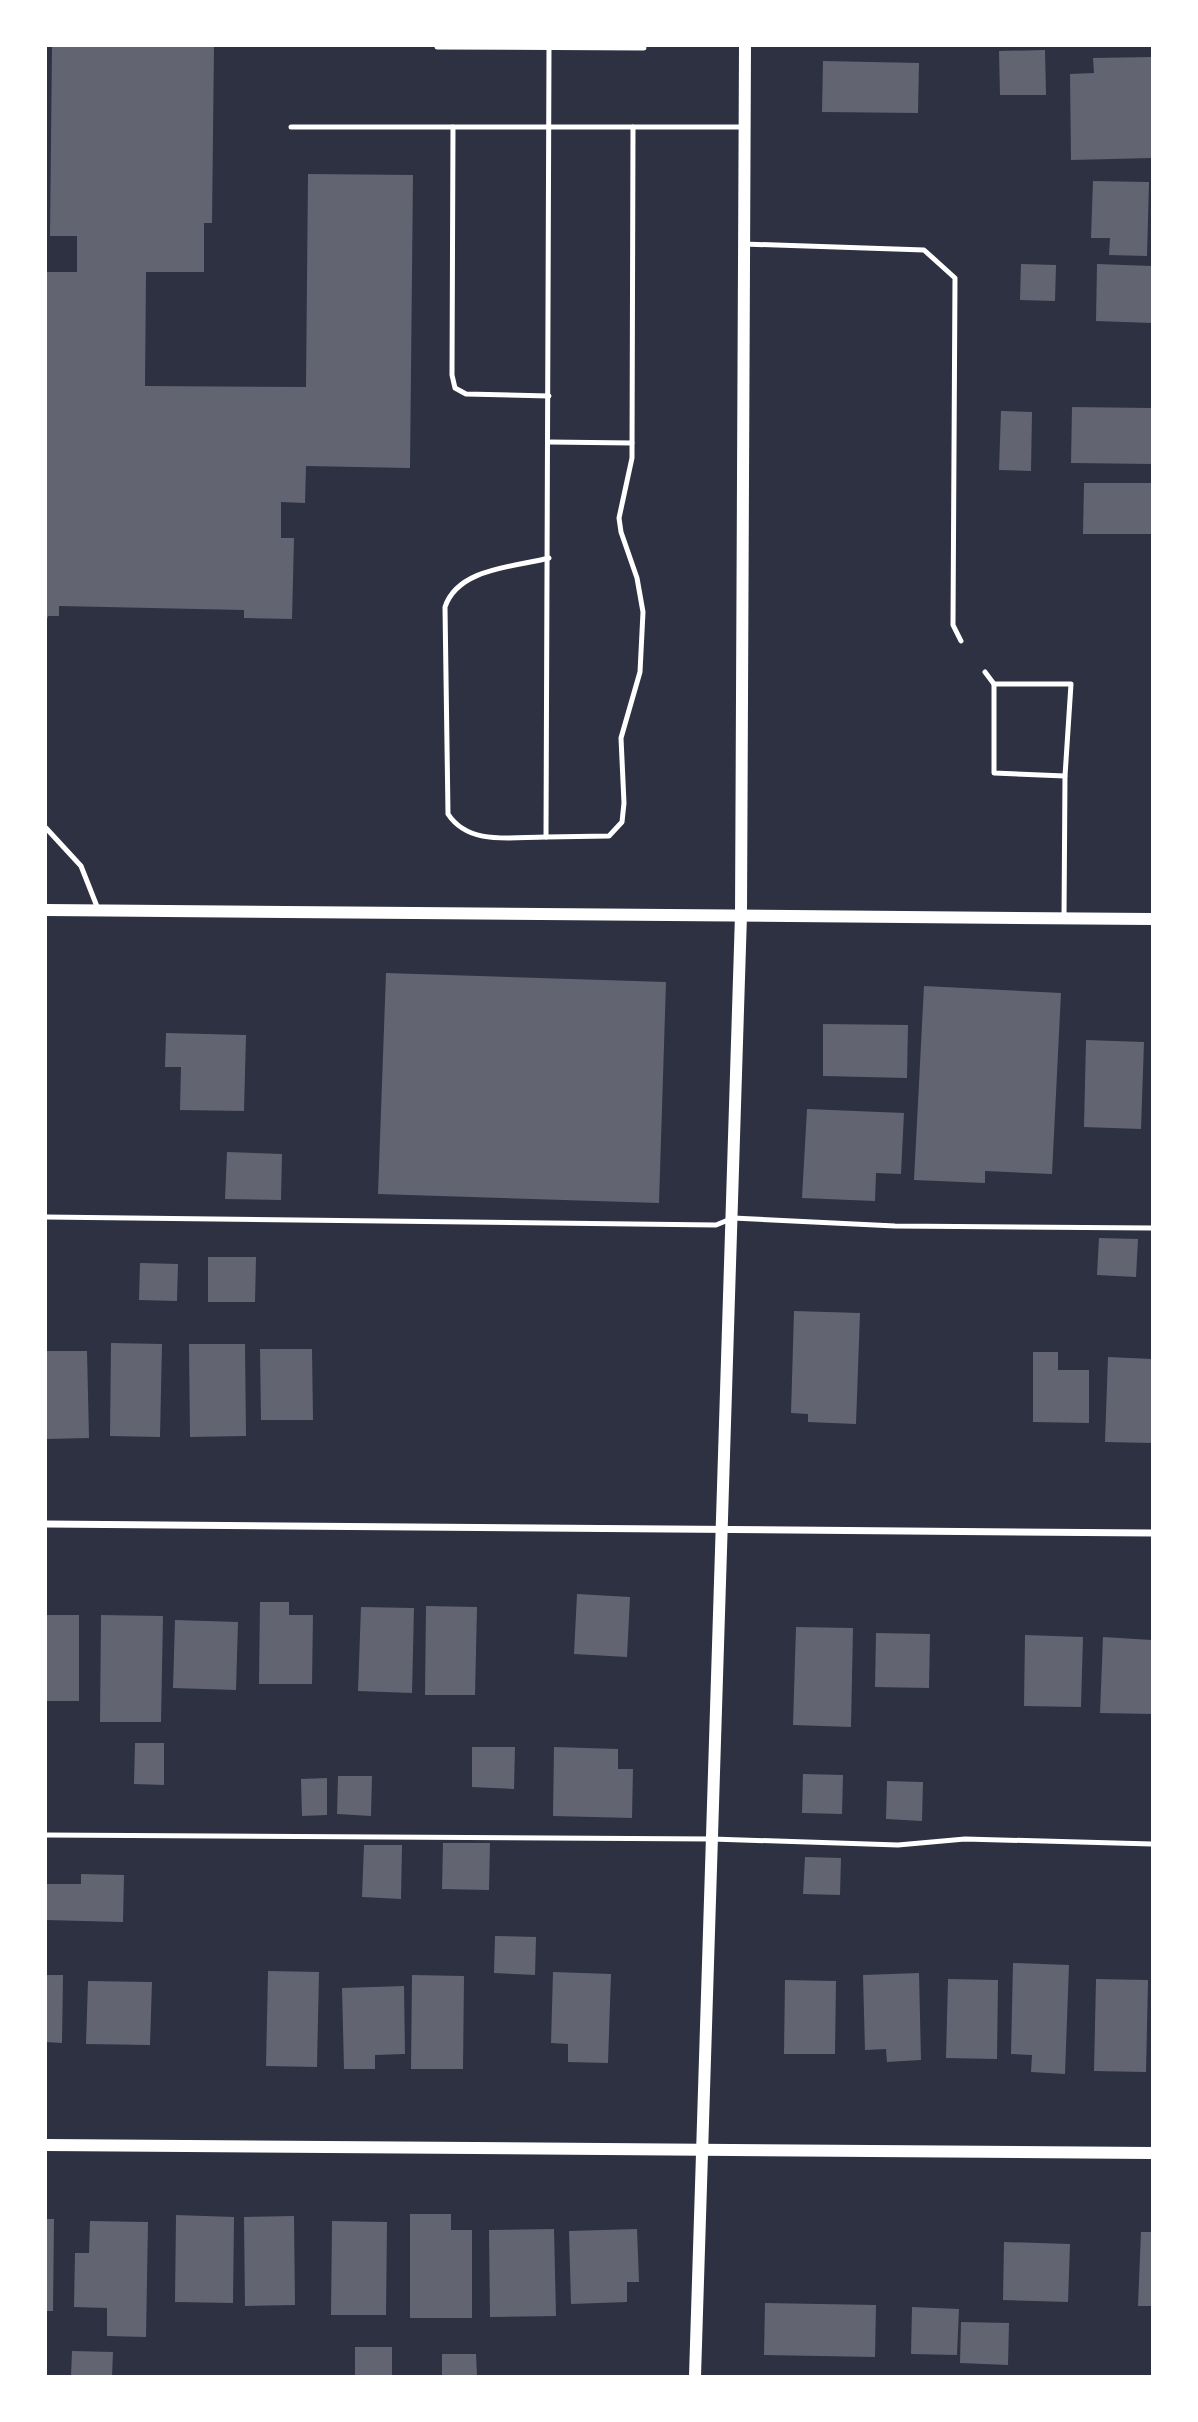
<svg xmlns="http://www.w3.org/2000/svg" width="1198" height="2422" font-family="'Asap Condensed',sans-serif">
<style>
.building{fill:#626471}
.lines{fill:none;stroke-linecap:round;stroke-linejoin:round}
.service{stroke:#fff;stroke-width:5}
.minor{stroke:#fff;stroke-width:7}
.tertiary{stroke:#fff;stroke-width:12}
</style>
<rect width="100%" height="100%" fill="#2d3142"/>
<g class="building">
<polygon points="52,46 214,46 212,223 204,223 204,272 146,272 145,386 306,387 308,174 413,175 410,468 306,466 305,503 281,502 281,538 294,538 292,619 244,618 244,610 59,606 59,616 48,616 46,622 46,272 77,272 77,236 50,236"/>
<polygon points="1045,50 1046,95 1000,95 999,51"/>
<polygon points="1152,57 1152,158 1071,160 1070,74 1094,73 1093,58"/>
<polygon points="823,61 919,63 918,113 822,112"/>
<polygon points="1093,181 1149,182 1147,256 1109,255 1110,238 1091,238"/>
<polygon points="1021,264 1056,265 1055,301 1020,300"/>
<polygon points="1097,264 1152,266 1152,323 1096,321"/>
<polygon points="1072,407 1152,408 1152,464 1071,463"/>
<polygon points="1001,411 1032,412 1031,471 999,470"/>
<polygon points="1084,483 1152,483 1152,534 1083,534"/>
<polygon points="386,973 666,982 659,1203 378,1194"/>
<polygon points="924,986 1061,993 1052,1174 985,1171 985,1183 914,1180"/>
<polygon points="823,1024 908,1025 907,1078 823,1076"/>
<polygon points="166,1033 246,1035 244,1111 180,1110 181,1067 165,1067"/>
<polygon points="1086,1040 1144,1042 1141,1129 1084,1127"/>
<polygon points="807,1109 904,1113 901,1174 876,1173 875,1201 802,1198"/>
<polygon points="227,1152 282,1154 281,1200 225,1199"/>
<polygon points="1099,1238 1138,1239 1136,1277 1097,1275"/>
<polygon points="208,1257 256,1257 255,1302 208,1302"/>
<polygon points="140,1263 178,1264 177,1301 139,1300"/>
<polygon points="794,1311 860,1313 856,1424 808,1422 808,1414 791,1413"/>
<polygon points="111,1343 162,1344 160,1437 110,1436"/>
<polygon points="189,1344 245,1344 246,1436 190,1437"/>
<polygon points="260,1349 312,1349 313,1420 261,1420"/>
<polygon points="46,1351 87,1351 89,1438 46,1439"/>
<polygon points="1033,1352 1058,1352 1058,1370 1089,1370 1089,1423 1033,1422"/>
<polygon points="1108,1357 1152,1359 1152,1443 1105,1442"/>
<polygon points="577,1594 630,1597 627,1657 574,1654"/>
<polygon points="260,1602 289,1602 289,1615 313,1615 312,1684 259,1684"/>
<polygon points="426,1606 477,1607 475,1695 425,1695"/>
<polygon points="361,1607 414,1608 412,1693 358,1691"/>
<rect x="46" y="1615" width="33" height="86"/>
<polygon points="101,1615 163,1616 161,1722 100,1722"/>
<polygon points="175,1620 238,1622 236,1690 173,1688"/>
<polygon points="796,1627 853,1628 851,1727 793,1725"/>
<polygon points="876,1633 930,1634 929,1688 875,1687"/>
<polygon points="1025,1635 1083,1637 1081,1707 1024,1706"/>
<polygon points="1103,1637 1152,1640 1152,1714 1100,1713"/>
<polygon points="135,1743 164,1743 164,1785 134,1784"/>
<polygon points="472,1747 515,1747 514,1789 472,1787"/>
<polygon points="554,1747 618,1749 618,1769 633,1769 632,1818 553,1816"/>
<polygon points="803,1774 843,1775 842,1814 802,1813"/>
<polygon points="338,1776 372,1776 371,1816 337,1814"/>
<polygon points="327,1778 327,1815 302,1816 301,1779"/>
<polygon points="887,1781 923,1782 922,1821 886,1819"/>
<polygon points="443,1843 490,1843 489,1890 442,1889"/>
<polygon points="364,1845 402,1845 401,1899 362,1897"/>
<polygon points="805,1857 841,1858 840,1895 803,1894"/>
<polygon points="81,1874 124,1875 123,1922 46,1920 46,1884 81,1884"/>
<polygon points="495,1936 536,1937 535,1975 494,1973"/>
<polygon points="1013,1963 1069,1965 1065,2074 1031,2072 1032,2055 1011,2054"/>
<polygon points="268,1971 319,1972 317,2067 266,2066"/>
<polygon points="553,1972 611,1974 608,2063 568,2062 568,2044 551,2043"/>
<polygon points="919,1973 921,2060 887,2062 886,2049 865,2050 863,1975"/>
<polygon points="46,1975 63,1975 62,2043 46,2042"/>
<polygon points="412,1975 464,1976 463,2069 411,2069"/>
<polygon points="948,1979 998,1980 997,2059 946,2058"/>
<polygon points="1096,1979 1148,1980 1146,2072 1094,2071"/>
<polygon points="785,1980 836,1981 835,2054 784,2054"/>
<polygon points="88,1981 152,1982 150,2045 86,2044"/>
<polygon points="404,1986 405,2054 375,2055 375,2069 344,2069 342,1988"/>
<polygon points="410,2214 451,2214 451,2230 472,2230 472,2318 410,2318"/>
<polygon points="176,2215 234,2217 233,2303 175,2302"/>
<polygon points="294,2216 295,2305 245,2306 244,2217"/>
<polygon points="46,2219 54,2219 53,2311 46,2311"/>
<polygon points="90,2221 148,2222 146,2337 107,2336 107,2308 74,2307 75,2253 89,2253"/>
<polygon points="332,2221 387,2222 386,2315 331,2315"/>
<polygon points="554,2229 556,2316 490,2317 489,2230"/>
<polygon points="637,2229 639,2282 627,2282 627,2302 571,2304 569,2231"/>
<polygon points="1141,2232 1152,2232 1152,2306 1138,2306"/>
<polygon points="1004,2242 1070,2244 1068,2302 1003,2300"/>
<polygon points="765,2303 876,2305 875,2357 764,2355"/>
<polygon points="912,2307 959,2309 957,2355 911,2354"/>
<polygon points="961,2322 1009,2323 1008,2365 960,2363"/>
<rect x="355" y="2347" width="37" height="29"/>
<polygon points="72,2351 113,2352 112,2376 71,2376"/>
<polygon points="442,2354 476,2354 477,2376 442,2376"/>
</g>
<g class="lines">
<g class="service">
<polyline points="437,47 644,48"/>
<polyline points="549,48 546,837 609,836 622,822 624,803 621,738 640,672 643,612 637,578 621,532 619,518 632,458 633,127"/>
<polyline points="291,127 745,127"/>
<polyline points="453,127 452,375 455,388 466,394 549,396"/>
<polyline points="744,244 924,250 955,278 953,625 961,641"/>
<polyline points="549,442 632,443"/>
<polyline points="985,672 994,684 1071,684 1065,776 1064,918"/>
<polyline points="994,684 994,773 1065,776"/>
<polyline points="46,828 81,866 98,909"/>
<path d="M546,837C511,837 469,846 448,814L445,607C458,568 514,567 549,558"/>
<polyline points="46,1217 716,1225 733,1218 895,1226 1152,1228"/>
<polyline points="46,1835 712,1839 898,1845 965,1839 1152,1844"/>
</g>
<polyline class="minor" points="46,1524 1152,1533"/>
<g class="tertiary">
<polyline points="46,910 1152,919"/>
<polyline points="46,2145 1152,2153"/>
<polyline points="695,2376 741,915 745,46"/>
</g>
</g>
<rect width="1198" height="2422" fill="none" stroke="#ffffff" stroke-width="94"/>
</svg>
